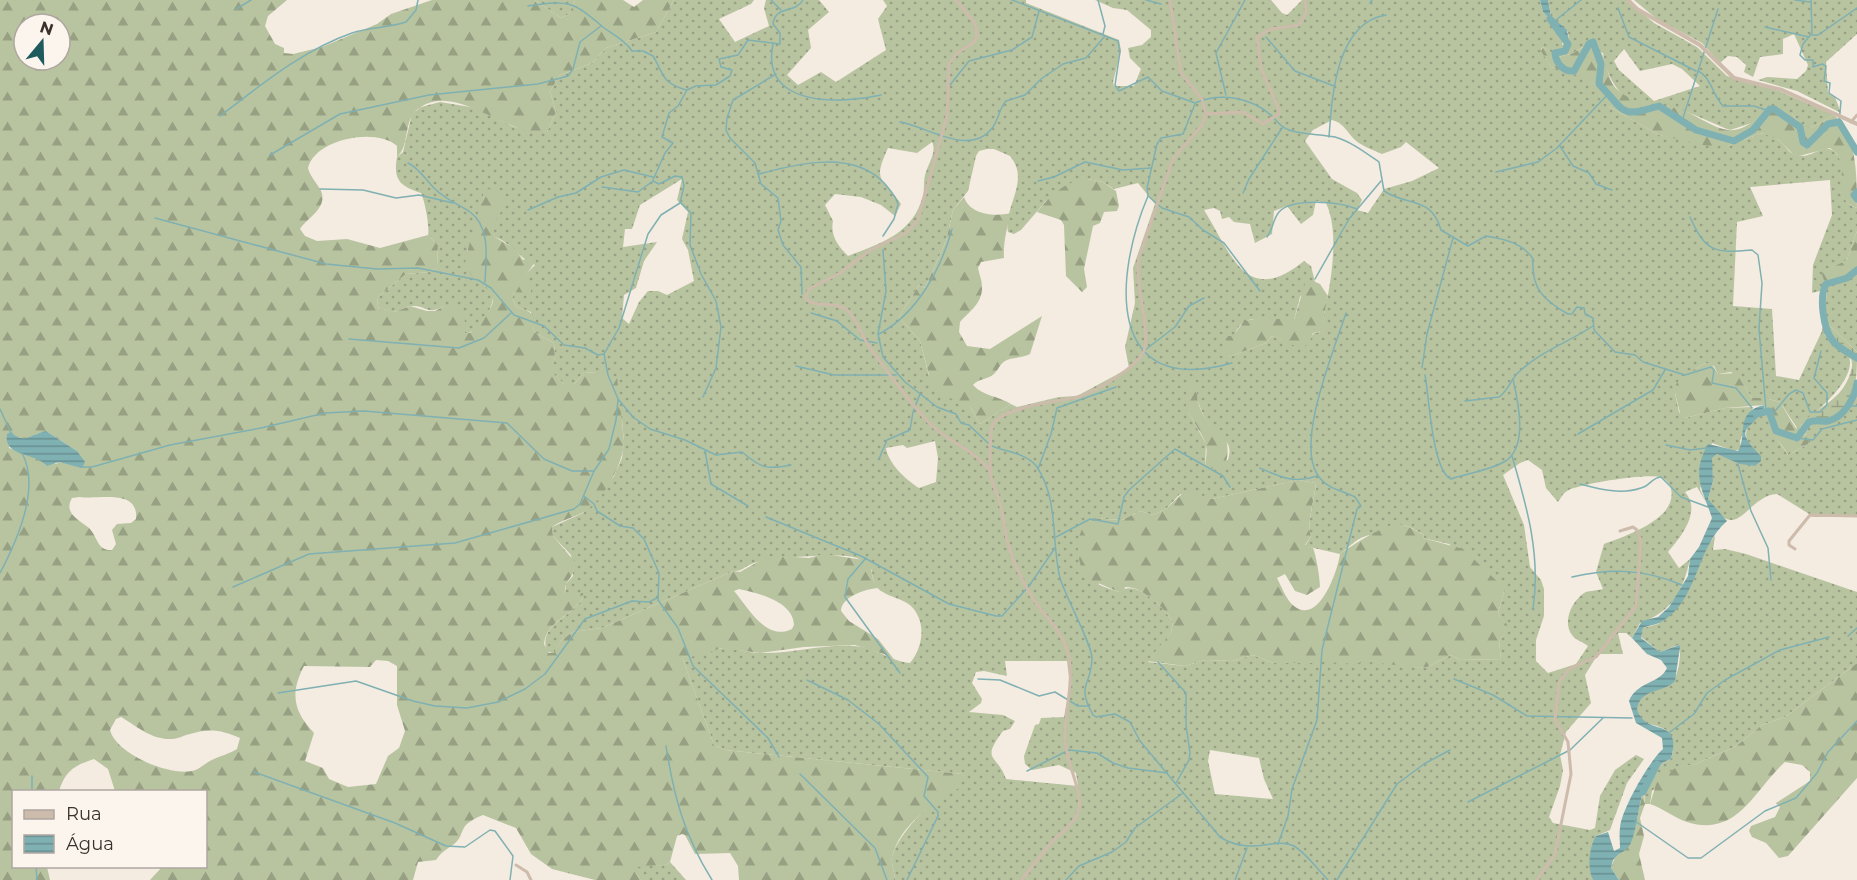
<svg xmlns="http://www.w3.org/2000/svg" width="1857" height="880" font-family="Montserrat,sans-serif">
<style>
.grass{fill:url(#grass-dots);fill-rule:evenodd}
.forest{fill:url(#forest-firs);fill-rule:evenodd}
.wetland{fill:url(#wetland-marsh)}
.water{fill:url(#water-rules)}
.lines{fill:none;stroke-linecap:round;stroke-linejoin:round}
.stream{stroke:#7fb0b2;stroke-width:1.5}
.river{stroke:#7fb0b2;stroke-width:7}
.minor{stroke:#cdbbac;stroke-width:3}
.tertiary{stroke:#cdbbac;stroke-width:4}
</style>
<defs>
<pattern id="grass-dots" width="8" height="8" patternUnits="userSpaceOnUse" patternTransform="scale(1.5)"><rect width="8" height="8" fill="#b8c4a0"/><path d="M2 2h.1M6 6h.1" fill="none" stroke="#97a083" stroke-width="1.8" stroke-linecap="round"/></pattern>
<pattern id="forest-firs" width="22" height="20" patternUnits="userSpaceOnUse" patternTransform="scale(1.5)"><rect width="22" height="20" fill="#b8c4a0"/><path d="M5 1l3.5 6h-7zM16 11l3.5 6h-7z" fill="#97a083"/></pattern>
<pattern id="wetland-marsh" width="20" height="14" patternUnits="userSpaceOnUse" patternTransform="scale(1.5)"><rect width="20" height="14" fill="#b8c4a0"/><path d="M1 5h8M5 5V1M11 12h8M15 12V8" fill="none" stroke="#97a083"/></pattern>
<pattern id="water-rules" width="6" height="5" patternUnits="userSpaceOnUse" patternTransform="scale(1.5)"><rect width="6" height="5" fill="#7fb0b2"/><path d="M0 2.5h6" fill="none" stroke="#699091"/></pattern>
</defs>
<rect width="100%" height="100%" fill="#f4ebe1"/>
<g class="grass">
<polygon points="535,0 575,0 569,14 561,18"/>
<path d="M674,0H754L751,4L719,19L735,42L769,26L764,8L766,0H819L829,12L808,30L811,48L787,75L798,85L821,72L836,82L886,50L878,19L887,6L883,0H1026V3L1119,40L1121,50L1113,82L1114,86H1134L1141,69L1130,58L1128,48L1142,45L1151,37V30L1127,10L1113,8L1095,0H1271L1282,13L1287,15L1302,0H1540L1543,12L1564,34L1562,45L1569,41L1568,32L1551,16L1548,0H1627L1654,23L1697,47L1727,76L1779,91L1834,115L1811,128H1803L1792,114L1763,113L1755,122L1730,130C1711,123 1693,113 1674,108C1666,105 1659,108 1651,107C1622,104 1607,80 1603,53L1583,47L1571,54L1558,57L1543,47L1541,49L1551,67L1586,77L1595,85L1608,106L1659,135L1727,146L1762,133C1768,135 1775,137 1780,141C1785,145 1788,152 1794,154C1815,164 1829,128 1844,168C1839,185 1838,201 1857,208V231L1847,260L1825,271L1835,280L1857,270V352L1824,320L1827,289L1812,293L1813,265L1832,215L1830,180L1750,187L1763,216L1737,222L1733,306L1772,309L1776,376L1799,380L1822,331C1829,343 1841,347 1849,356C1857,380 1816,412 1802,423L1799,431L1780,402L1765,398H1752L1739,378L1731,372L1718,374L1714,366L1706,363L1697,368L1675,393L1679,412L1685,418L1725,408L1753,407L1740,441L1741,449L1734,451L1712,443L1700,489L1706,502L1697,487L1685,492C1702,511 1681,537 1668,552L1679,568L1690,559C1683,591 1672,612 1640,623L1632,638L1626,633H1618L1623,654H1598L1585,675L1591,703L1566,732L1560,755L1563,770L1560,786L1549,817L1553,823L1590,830L1595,828L1600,796L1615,770L1636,755L1644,759L1627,783L1610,830L1596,836C1591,850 1587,867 1593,880H895C895,873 891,865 892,857C897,835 934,796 955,790L963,774L725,750L714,745L682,657C696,656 711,649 723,648C735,648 748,653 760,653C791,654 821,644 853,646C874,646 889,661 910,663C923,647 927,622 911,606C903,599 890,597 881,591C874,586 872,578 872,570C868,566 862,560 857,558C842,552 770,558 754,563C745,566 742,572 733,571L602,628L572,632L561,641L554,654L547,651C537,625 573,617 583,597L565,593L566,584L573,576L571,555L553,536L552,527L583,513L614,476L622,458L624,441L622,421L597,372L584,373L574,384H564L550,371L555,357L554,343L534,332L531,312L517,307L512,298L514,292H521L526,280L525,275L535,265C519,258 510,242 495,237L492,226L497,216L484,193L478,221L467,251L476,279L493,293C495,307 478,332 465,334L444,306C426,316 427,305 412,306C406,306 399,311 393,312L377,307L378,297L406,274L430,272L437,267L438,245L428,235C430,228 425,201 421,193C400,186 393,180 397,157L403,152L412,114L421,107L440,102L476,108L514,127L547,132L556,112L550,91L560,75L592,63L606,48L656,32ZM1624,49L1640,71L1672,64L1682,69L1700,86L1654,101L1619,70L1614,61ZM1332,120C1343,123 1345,129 1353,138C1359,145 1373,150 1382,154L1401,147L1406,142L1439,168L1412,181L1384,189L1368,213L1357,210L1362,200L1357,193L1332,179L1305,141L1313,130ZM932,142C937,151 929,162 926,172C923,179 925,187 923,195C914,233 882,243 848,256C838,246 830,235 833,221L825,205L835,194L861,197L881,205L895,216L901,204C882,176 872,183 888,148L917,153ZM987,149H994L1010,156C1031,181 1003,207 1008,232L1014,234L1021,230L1046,201L1088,179L1103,182L1114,189L1138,183L1155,204L1133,268L1135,303L1125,347L1129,368L1077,396L1059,397L1017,407L1011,404L980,424L971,408L929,376L920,341L899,317L919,285L925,288L946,241L953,210L968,191L976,156L979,151ZM682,179L677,200L688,212L682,239L688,250L694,281L667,295L658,291H648L639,302L629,324L622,318L624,295L636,288L644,261L657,242L623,247L625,229H632L640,205ZM1316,201L1326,203C1342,237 1328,298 1320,332L1314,333L1311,337L1282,340L1272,336L1266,343L1229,357C1239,300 1256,326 1294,320L1300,297L1315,282L1311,266L1304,261C1246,308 1232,255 1204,210L1214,208L1220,211L1222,219L1229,217L1234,222L1250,224L1255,243L1272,234L1274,211L1287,206L1301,224L1313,215ZM1196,392C1198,405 1204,418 1212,428C1221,440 1234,440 1228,460L1205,466L1206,444L1189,413ZM935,441L938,458L936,482L919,488C906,480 888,463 886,448L903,445L907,448ZM1528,460L1542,470L1546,488L1558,502C1561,498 1563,493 1567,491C1578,484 1652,472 1663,478C1667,481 1670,484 1671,489C1678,519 1625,536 1604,544L1596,572L1603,589C1597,591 1590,590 1584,593C1572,601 1562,622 1572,635C1575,640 1583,642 1588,646L1576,664L1548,673L1536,661V640L1544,616V589L1541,580L1530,567L1524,525L1503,475L1520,463ZM1298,480L1316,483C1315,498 1306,525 1311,536L1305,546L1340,554C1347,549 1355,540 1363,537C1367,535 1372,535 1377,534C1401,524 1399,520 1424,535L1423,538L1449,544L1504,591L1498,613L1507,626L1499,641L1501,659L1460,660L1451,655L1427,667L1420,668L1401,664L1321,657L1273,663L1253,655L1232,661L1205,660L1185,666L1148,662L1171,633L1173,622C1163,607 1136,578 1119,592L1099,585L1089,518L1122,520L1140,511L1153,515L1166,509L1180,494L1212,499ZM1005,661H1067L1070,685L1064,717L1041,718L1039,724L1035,725L1024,756L1025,764L1032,770L1059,765L1076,773L1078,786L1006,779C997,753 980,762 1003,731L1010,729L1015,721L1003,715L969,712L981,703L982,699L972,683L976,672L984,671L1007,676ZM1210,750L1259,758L1264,779L1273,799L1215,794L1208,761Z"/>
<polygon points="1634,0 1857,0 1857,34 1826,62 1828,93 1835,97 1841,113 1797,91 1758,80 1767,77 1797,79 1806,71 1808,65 1794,34 1783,39 1783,54 1760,57 1753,77 1744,72 1746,65 1737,57 1728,56 1720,63 1702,43 1657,19"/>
<path d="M1857,395V516L1814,517L1777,494C1745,496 1738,548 1708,499L1713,481L1711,458L1717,454L1755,466C1751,451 1739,434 1752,421C1758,415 1762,413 1765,405L1771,413C1768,432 1778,439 1788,455L1808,444L1805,435L1810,424C1832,412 1840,427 1857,395Z"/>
<path d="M1715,536L1713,550L1725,549L1746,554L1857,592V663L1785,717L1762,725L1735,747L1693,765L1677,767L1652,791L1650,804H1645C1642,783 1652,767 1671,759C1684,711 1635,738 1637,705C1649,680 1674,699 1679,664C1680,657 1681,652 1678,645L1660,652L1641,637L1643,628L1658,624L1678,607L1710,542Z"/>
<polygon points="670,862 686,880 641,880 636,873 636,866 666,865"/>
</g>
<g class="forest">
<path d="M0,0H287L268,16L265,26L275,44L284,48V53L293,54L322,47L377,24L391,14L432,0H535L561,18L569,14L575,0H623L634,7L643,0H674L656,32L606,48L592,63L560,75L550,91L556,112L547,132C509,139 457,81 419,108C402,121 411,144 397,157V146C376,127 315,139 308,168C310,176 316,182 320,189C330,207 307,218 300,229L305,236L317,241L347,239L380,248L428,235L438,245L437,267L430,272L406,274L378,297L377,307L394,312L410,306L427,311H435L444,306L457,307L465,321V333H470C522,280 471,298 465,259L484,193L489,189L503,197L506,201C501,218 491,217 495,237L515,249L523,260L532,256L535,262L526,275V280L531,283V293L514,292L512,298L517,307C537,314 532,313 534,332L554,343L555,357L551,371L564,384H574L584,373L597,372L617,377L624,441C624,463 602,503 582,513C572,518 562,520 552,527L553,536L575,562C577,576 563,580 565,593H583V597C573,616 546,621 544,644L549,653H554L561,641L572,632L602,628L733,571L740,572L763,559L780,556L809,558L825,554L870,561L873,580L878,588C865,589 841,597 841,611L849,621L878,639L896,662L884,654L855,645L804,647L760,653L721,648L699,656L682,657L714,745L725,750L963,774L959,788C934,802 899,826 892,857C891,865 895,873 895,880H739L738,866L730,853L695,854L685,835L682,834L677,836L670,862L666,865L636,867V873L641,880H595L552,869L531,854L516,828L483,815C455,826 467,834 454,844C445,851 443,850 436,860L418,862L413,880H150L162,867L206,866V792L115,791L108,769L94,759C75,765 65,771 59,791L14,792V866L47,867L50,880H0ZM24,24H60V60H24ZM46,431L77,451L68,464L59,462L56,464L9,448L11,433C24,445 32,434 46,431ZM80,497C98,500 139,488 136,519L131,523L117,524L112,530L116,544L112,550C97,551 98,537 89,528C79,520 63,513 72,498ZM739,589C757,593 793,601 794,625L792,629C766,642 748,607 734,591ZM376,660L388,661L397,666V705L405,731L399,748L388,756L376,784L348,787L329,779L323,768L305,761L314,733C293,711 290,693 304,666L370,667ZM121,717C138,727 152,740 172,739C178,739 184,735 190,734C210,728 221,730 240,738L237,749C229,754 220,756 212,760C205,763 199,770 192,771C169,776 116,754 110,730L116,719Z"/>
<path d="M1587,45C1612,48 1602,77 1618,90C1646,113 1655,100 1682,110C1697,115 1718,132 1734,130C1750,128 1760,114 1774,108L1792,114L1803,128H1811L1834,115C1857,135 1857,176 1857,208C1837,200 1839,186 1843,168L1837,154L1830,148L1799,156L1793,154L1779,140L1762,133L1727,146H1708L1659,135L1608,106L1600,99L1595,85L1586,78L1551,67L1541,51L1543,47L1558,57L1571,54Z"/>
<path d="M1088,179L1103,182L1116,191L1119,206L1117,211L1104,212L1100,223L1093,226L1084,269L1087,287L1082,292L1066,276L1064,225L1061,220L1037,212C1051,195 1066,180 1088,179Z"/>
<path d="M964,197C970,215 995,217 1011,213C1007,226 1003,244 1004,258L981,262L978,268C979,274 982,280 982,286C983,303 970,311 960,322L959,332L967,346L990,349L1042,316L1030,354C1022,358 1015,357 1007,360C1000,363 999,369 994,374C987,380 979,378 973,385C983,396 998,396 1011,404L980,424L971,408L933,390L920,341L899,317L919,285L925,288L946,241L953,210Z"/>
<polygon points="1857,231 1857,270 1826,285 1822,275 1824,271 1847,260"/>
<polygon points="1313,281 1320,284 1328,296 1323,320 1326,325 1323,331 1313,333 1310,341 1302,349 1272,336 1266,343 1229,357 1224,358 1220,354 1228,336 1233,336 1244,321 1260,318 1294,320 1305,284"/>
<path d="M1706,363H1711L1718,374L1736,373L1752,398H1765L1780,402L1795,427L1809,439L1808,444L1788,455C1778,436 1767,437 1771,413L1765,405L1725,408L1685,418L1681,417L1675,393L1676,384L1686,374Z"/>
<path d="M1192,381L1198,387C1193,404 1209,429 1225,435C1230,452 1230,476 1205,466C1206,458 1208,450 1205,442C1196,419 1175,406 1192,381Z"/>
<path d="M1298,480L1316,483C1315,497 1306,525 1311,536L1305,545L1313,548C1316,555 1320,578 1320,587L1307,595L1295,591L1285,574L1277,578C1281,586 1287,601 1294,606C1319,626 1338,570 1340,554C1351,546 1385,524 1398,524C1408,525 1416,531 1424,535L1423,538L1463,549L1502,586L1504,591L1498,613L1508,626L1499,641L1501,659L1460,660L1451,655L1427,667L1420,668L1370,662L1339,664L1322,658L1320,663H1273L1253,655L1232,661L1205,660L1185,666L1147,661L1171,633L1173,622C1164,608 1142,586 1125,587L1123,596L1119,592L1084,577C1077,554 1073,539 1089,518L1122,520L1140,511L1153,515L1166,509L1186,490L1212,499Z"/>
<path d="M1857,663V778L1788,856L1779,858L1766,843L1752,837L1749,831L1751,826L1775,817L1780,807L1776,803L1810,781V772L1802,765L1785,762C1754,790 1738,838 1687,822C1674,818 1663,808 1650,804L1657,781L1678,766L1693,765L1735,747L1762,725L1785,717Z"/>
<path d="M1643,793L1645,804L1640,818L1644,836L1639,854L1645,880H1619L1611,868L1615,857C1638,844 1635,818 1643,793Z"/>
</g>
<path class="wetland" d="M1824,320L1857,352C1857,376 1857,408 1833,419C1825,421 1818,419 1810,424L1805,435L1799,431L1802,423C1820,405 1841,401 1850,374C1852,368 1854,362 1849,356C1841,347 1829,343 1822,331Z"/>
<g class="water">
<polygon points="1540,0 1548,0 1551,16 1567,30 1569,41 1564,50 1564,34 1543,12"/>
<path d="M1765,405C1754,433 1729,424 1761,456V461L1755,466L1740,464L1717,454L1712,458L1713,481L1708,499L1727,521C1696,547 1698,602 1661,622C1656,625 1649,625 1643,628L1641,638L1660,652L1679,645L1680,647L1675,681C1663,694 1641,687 1637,709C1646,739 1683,714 1671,759C1637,772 1642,812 1632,840C1629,851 1619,852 1613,860L1611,868L1619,880H1593C1587,869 1589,847 1596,836L1608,832L1614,851L1620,848C1620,842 1619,835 1620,828C1621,810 1650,760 1663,749L1662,738L1636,723L1629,701C1637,681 1660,684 1667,668L1661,660L1647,654L1632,638L1642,621L1658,617L1669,607L1688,576L1690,559L1699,547L1712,518C1702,489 1691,474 1708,444L1738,451C1748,435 1734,411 1765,405Z"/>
<path d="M46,431L77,451L85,462L82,468L59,462L47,466C34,452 3,457 7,434L11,432C24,445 31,434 46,431Z"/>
</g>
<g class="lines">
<g class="stream">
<polyline points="771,0 781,10"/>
<path d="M1012,0L1118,41L1120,52L1115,85L1119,91L1148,77L1162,91L1195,103C1220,92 1251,97 1272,116C1278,122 1280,127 1289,130C1305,135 1320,134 1335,137C1350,141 1366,153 1379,162L1384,191C1409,207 1431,196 1441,230L1468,246L1486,236C1504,239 1523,243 1533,259C1531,288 1543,300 1568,314H1572L1577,307L1584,308L1585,314L1593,318L1594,330L1615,352L1635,355L1643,362L1685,375L1711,367L1714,370L1712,383L1736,388L1752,408"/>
<polyline points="1098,0 1105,26 1103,34"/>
<polyline points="1146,0 1161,4"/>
<polyline points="1795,0 1810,2"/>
<polyline points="1811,0 1812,33 1803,44 1800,55 1805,60 1813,60 1813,67 1822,64 1826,66 1824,81 1830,83 1829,93 1841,101 1839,123"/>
<polyline points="1370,3 1372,0"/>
<path d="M528,6C570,0 572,1 603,27C613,35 625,40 632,51H643L653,56C665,75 660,82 686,90"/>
<polyline points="1618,8 1629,37 1696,71"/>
<polyline points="236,9 251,0"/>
<polyline points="1556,20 1581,0"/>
<polyline points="1765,27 1809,37"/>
<polyline points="1812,35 1818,35 1857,8"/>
<polyline points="1266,37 1295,71 1334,86"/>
<path d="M773,44C760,108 842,104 881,95"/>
<path d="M1698,71C1711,77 1713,96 1723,106H1754L1769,111"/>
<polyline points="776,74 733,100 727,118 726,130 730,138 755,163 761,184 778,198 781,221 778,230 783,245 801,267 802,294"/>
<polyline points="950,85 969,61 1012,50 1032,37 1039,11"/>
<polyline points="1226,95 1216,53 1245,0"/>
<path d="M1195,104L1183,134L1161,138L1157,144L1147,188L1148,196C1114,276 1105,399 1232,363"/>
<path d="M220,116C261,85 303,50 352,33C370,27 388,28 406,22L416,10L418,0"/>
<polyline points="1682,121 1718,9"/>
<path d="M900,122C929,127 970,158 993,127C999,118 999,109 1006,101L1025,95L1041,79L1063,64L1086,58L1105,36"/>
<path d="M1329,137C1332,96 1336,23 1386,15"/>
<polyline points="1560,146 1573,166 1589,173 1596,184 1612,190"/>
<polyline points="270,155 340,114 429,95 538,84 568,76 573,69 580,42 601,26"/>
<path d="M408,163C419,168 426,180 435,189C445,199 458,204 470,212C491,227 486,259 485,282"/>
<polyline points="1496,172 1538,162 1557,148 1608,94"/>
<path d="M759,174C799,163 854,150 885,184C890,190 896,196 898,204L894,219L883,236"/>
<path d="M653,180L665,153L673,143L662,137L669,113L678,106L687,90L696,86L716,85L730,76L732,70L721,67L719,59L738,55L748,40L780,44V33L773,24C775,5 795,14 803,0"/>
<polyline points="1038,181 1054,177 1085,162 1123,170 1151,168"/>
<path d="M602,187L638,192L653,181L659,184L675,176L682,177L684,186L680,203L661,215L648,234L619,328L604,354L608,375L618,399L633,417L650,429L685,440L716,455L742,452C761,468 766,470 791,465"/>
<polyline points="320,189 363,190 396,198 419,195 453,203"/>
<polyline points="1243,193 1249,179 1282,128"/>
<polyline points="1148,196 1162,208 1189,217 1203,230 1224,243 1260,291"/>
<polyline points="681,203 691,213 690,245 701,274 716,301 721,327 716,368 703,397"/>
<polyline points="528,210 558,197 576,193 601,177 624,170 653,177"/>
<path d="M1690,217C1706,253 1715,253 1752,250L1758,255L1762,283L1759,329L1766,410"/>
<polyline points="155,218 326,264 377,269 418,268 478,280 491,288 514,315 544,326 564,345 585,348 598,355 604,354"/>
<path d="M1267,237C1273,229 1273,219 1279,212C1292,197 1341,202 1357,209"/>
<polyline points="883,250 886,291 878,334 883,357 905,382 937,407 956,414 961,423 969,425 988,443"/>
<polyline points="1315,279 1349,219 1381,181"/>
<polyline points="811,313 837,321 860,340 877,343"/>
<path d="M879,334C917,314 941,269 952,229"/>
<polyline points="349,339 459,348 484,338 511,313"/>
<polyline points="1145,350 1175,327 1189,306 1204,298"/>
<polyline points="796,366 834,375 896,375"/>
<polyline points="1422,368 1427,334 1453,238"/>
<path d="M1425,375C1429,395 1432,471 1451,479C1467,473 1488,471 1504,462C1529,448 1518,401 1513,379"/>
<path d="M1465,401L1499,397C1509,390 1511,378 1520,371C1541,351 1569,342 1593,326"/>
<polyline points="1847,406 1857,406"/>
<polyline points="0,409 11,433"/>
<polyline points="1771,416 1789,394 1796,390 1803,393 1810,412 1820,412 1827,405 1827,393 1814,378 1821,351"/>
<polyline points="1578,434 1653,390 1665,370"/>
<polyline points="1797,438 1813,440 1822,429 1857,420"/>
<polyline points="1666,445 1690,450 1706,448"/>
<path d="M992,446C1006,452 1027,453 1037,467C1059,500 1051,542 1060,578C1065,596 1093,646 1092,659C1091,687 1076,684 1093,715L1096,717L1115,714L1130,722L1140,741L1220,837C1252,857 1275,836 1294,846C1306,853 1318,870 1328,880"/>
<polyline points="705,451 711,484 748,506"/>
<path d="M1512,456C1527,507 1541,555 1533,609"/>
<polyline points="879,459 887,440 910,430 913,412 920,394"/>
<polyline points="1738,464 1751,511 1768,548 1771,580"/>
<polyline points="80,467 92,467 170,445 261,428 325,413 364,411 507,423 544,459 572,471 594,471"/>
<path d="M1260,468C1280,477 1295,484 1317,476"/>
<polyline points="1038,469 1051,434 1057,408 1116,387"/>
<path d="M1580,484C1599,489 1621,495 1641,488C1650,486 1651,478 1661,477L1681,497L1708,507"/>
<polyline points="584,496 594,504 597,511 620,526 633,528 644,539 659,573 658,600 678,628 693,666 768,738 779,757"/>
<polyline points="766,517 861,556 949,604 996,616 1002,616 1029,586 1055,548"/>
<polyline points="1056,537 1090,519 1118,524 1124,497 1129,490 1175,449 1223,476 1230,487"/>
<polyline points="866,558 848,579 845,597 900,673"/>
<path d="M0,573C17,541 41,488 22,453"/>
<path d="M1572,577C1611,568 1645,569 1682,585"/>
<polyline points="233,587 309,554 455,543 574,509 580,504 594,471 609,449 616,420 618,400"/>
<polyline points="1848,636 1857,628"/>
<polyline points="1158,662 1186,693 1186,725 1190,753 1189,760 1176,783"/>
<polyline points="978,679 1000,680 1039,696 1055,692 1078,706 1088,706"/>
<polyline points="1454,679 1493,695 1527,716 1632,718"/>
<polyline points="807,680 848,700 879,724 928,777 924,796 938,812 938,816 907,880"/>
<polyline points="278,693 356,681 413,701 435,706 467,708 498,702 525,689 545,674 585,619 632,601 649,602 657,598"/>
<polyline points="1670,732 1694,714 1707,693 1725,680 1780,650 1829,637"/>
<path d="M666,746C674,797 684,835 712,880"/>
<polyline points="1027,771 1069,750 1097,753 1113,763 1128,768 1167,773"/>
<polyline points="254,772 395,823 446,846 465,847 490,830 495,831 513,856 510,880"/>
<polyline points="800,774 875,848 887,880"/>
<polyline points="32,776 32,792"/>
<polyline points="1468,802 1570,750 1603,718"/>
<polyline points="1635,821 1688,858 1701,858 1765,811 1796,798 1817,773 1828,752 1857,721"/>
<path d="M1278,844L1288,816L1292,789L1317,720L1322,650L1357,509L1361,506L1355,497C1341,490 1326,489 1317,474C1296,440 1335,348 1346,313"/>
<polyline points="36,866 37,880"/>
<polyline points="1066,880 1079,866 1112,852 1126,842 1135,828 1183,793"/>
<polyline points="1235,880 1247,848"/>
<polyline points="1337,880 1397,784 1424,764 1450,750"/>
</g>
<g class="river">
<path d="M1550,19L1568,44L1565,51L1555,53C1556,63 1563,72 1574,71L1589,44L1593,42L1601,64L1599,84C1627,113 1619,118 1659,106L1696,130L1734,141L1753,130L1770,109H1774L1800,127L1803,142L1807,145L1828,124L1839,122L1857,152"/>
<polyline points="1857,192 1854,195 1857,199"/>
<path d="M1857,270L1847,278L1826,284C1819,297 1823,329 1833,341C1838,348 1849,353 1857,358"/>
<path d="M1756,414L1769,411L1776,431L1797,438L1809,422C1816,419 1821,422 1828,421C1844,418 1855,397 1857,383"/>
<polyline points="1643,792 1657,764"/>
</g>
<g class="minor">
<path d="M956,0L975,23L977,36L974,42L956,54L949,64L947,116L918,220L906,233L869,251L840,273L809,289L805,298C815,309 835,300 847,310C857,318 861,335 869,346C888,373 908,401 931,425C949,442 974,450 989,470"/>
<polyline points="1206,114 1243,112 1263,124 1279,114 1279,109 1261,69 1257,37 1271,29 1299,25 1306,13 1305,0"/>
<polyline points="1851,122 1857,115"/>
<polyline points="1795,549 1789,545 1789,541 1810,515 1857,516"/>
<polyline points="516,865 527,872 531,880"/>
<path d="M1022,880C1031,868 1040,856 1050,844C1063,829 1083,821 1079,797C1076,778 1066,759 1065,740C1064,710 1076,679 1067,650C1060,628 1044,616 1032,597C1022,580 1011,558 1007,539C1004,526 1003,513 999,499C995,489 990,480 990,469C990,460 990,430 993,424C1005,406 1057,402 1077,397C1094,393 1137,367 1144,351C1151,331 1134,283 1139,257L1173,159L1202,125L1206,114L1202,99L1181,73L1170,0"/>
<polyline points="1537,880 1555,854 1571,774 1568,742 1555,720 1559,682 1569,669 1596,657 1636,606 1641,541 1637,530 1633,527 1620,531"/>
</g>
<polyline class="tertiary" points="1628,0 1637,9 1700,45 1734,78 1782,90 1857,124"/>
</g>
<rect x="12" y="790" width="195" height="78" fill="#fbf5ee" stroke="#aea6a0" stroke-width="1.5"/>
<rect x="24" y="810" width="30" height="9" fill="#cdbbac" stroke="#aea6a0" stroke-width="1.5"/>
<text x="66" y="820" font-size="18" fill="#3b302b">Rua</text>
<rect x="24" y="835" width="30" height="18" fill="url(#water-rules)" stroke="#aea6a0" stroke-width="1.5"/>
<text x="66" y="850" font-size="18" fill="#3b302b">Água</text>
<g transform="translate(42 42) rotate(19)"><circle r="28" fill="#fbf5ee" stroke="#aea6a0" stroke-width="1.5"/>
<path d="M0-4.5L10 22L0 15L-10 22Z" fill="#1f5a5e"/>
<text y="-9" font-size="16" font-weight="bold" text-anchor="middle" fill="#3b302b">N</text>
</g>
</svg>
